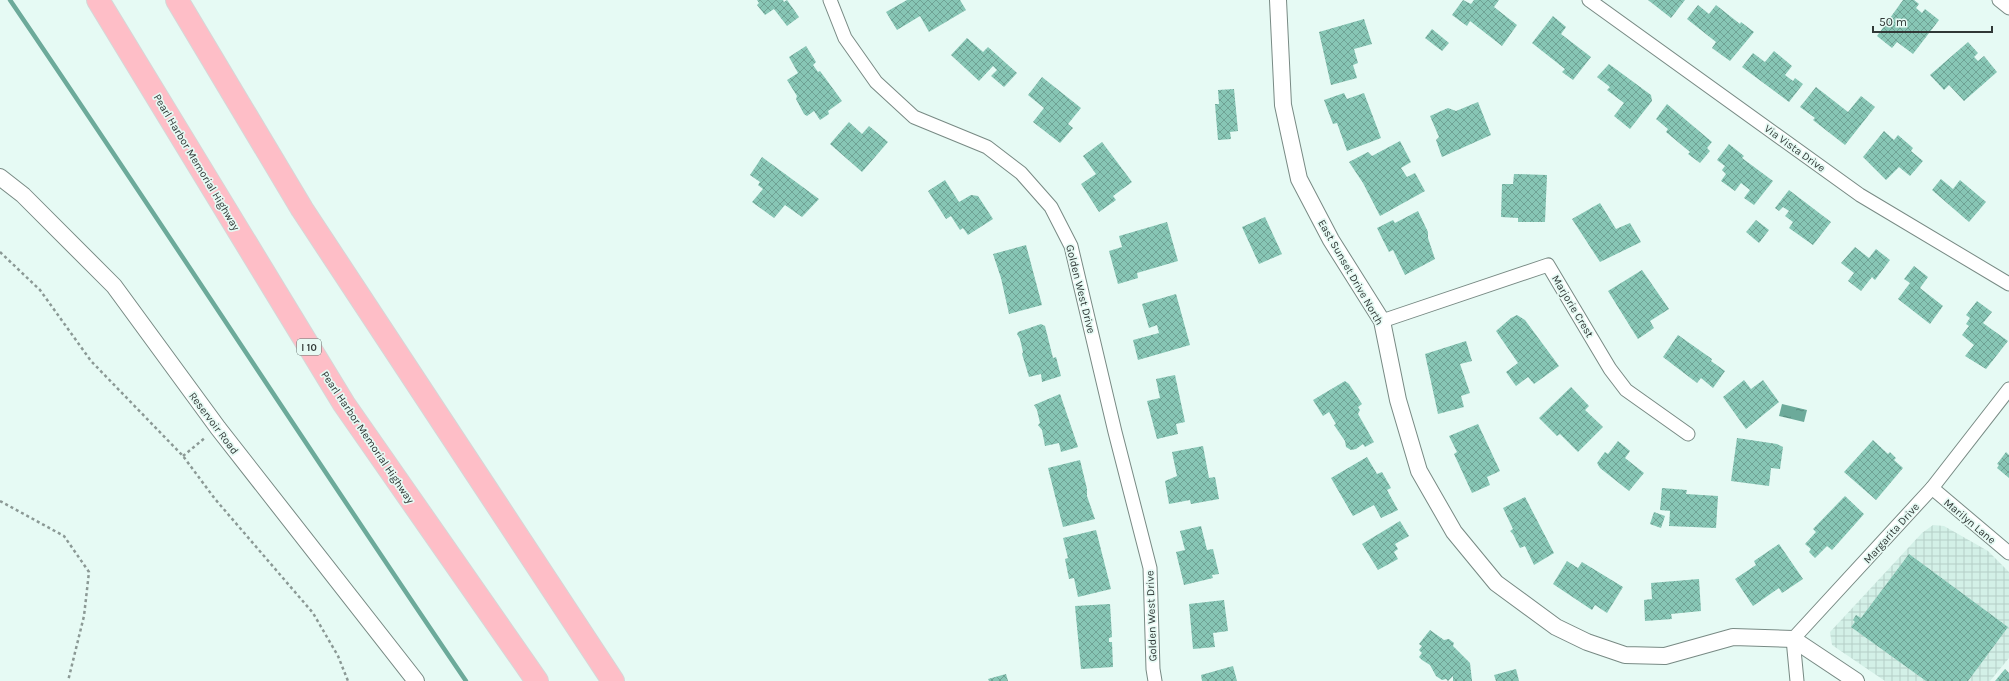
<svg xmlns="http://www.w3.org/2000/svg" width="2009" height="681" font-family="Karla,sans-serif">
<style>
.industrial{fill:url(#industrial-grid)}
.water{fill:url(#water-ripples)}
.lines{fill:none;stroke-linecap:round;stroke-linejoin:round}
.stream{stroke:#6caa9a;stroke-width:4.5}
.building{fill:url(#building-cross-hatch)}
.minor-casing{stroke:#788a84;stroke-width:15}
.tertiary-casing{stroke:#788a84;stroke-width:18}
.motorway-casing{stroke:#d6d7d7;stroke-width:24}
.path{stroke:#8b9995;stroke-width:2.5;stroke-dasharray:3 3;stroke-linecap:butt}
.minor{stroke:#fff;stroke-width:13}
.tertiary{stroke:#fff;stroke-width:16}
.motorway{stroke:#febec7;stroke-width:22}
.labels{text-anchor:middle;stroke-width:3.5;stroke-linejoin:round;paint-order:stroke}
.shield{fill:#e6faf4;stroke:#67726f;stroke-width:1}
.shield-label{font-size:10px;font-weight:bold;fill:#303836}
.street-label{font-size:11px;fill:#303836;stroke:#e6faf4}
</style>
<defs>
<pattern id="industrial-grid" width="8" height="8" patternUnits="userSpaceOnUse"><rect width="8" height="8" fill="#d3f0e7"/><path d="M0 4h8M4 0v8" fill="none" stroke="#b5cfc7"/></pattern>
<pattern id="water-ripples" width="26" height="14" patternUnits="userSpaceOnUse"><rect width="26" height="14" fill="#6caa9a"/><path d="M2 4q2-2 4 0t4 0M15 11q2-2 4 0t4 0" fill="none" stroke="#598b7e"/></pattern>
<pattern id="building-cross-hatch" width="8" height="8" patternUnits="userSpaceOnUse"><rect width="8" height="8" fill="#87c6b5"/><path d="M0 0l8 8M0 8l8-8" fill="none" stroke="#6fa294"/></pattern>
</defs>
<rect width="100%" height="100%" fill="#e6faf4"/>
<polygon class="industrial" points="1933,525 1944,526 1988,551 2009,572 2009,658 1990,681 1885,681 1832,645 1830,632 1922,533"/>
<polygon class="water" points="1782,404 1807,410 1804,422 1779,416"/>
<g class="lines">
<path class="stream" d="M10,0C164,226 312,455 466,681"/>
</g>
<g class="building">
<polygon points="757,0 783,0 784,2 787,0 799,17 787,26 774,9 765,15 757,5 759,3"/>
<polygon points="907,0 960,0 966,10 929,32 920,16 897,30 886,12"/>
<polygon points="1463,0 1471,4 1474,0 1499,0 1494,7 1517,25 1502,46 1470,21 1467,26 1452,15"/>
<polygon points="1648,0 1685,0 1671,18"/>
<polygon points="1903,0 1914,0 1919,4 1916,8 1922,13 1925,9 1939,20 1913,54 1897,42 1892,48 1877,36"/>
<polygon points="1698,5 1709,14 1716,5 1740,24 1741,22 1754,32 1730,61 1712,48 1716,42 1687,19"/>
<polygon points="1553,16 1566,27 1561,34 1591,57 1573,80 1562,72 1565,69 1532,43"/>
<polygon points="1364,19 1372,44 1354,49 1358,63 1353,65 1357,78 1331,85 1319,32"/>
<polygon points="1432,29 1449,43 1442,51 1425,38"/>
<polygon points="967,38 983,52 988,47 1017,73 1004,87 991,76 997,70 993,66 979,81 951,55"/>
<polygon points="1968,42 1978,53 1974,57 1978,61 1984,56 1997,72 1964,101 1949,85 1944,90 1930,75"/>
<polygon points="806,46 816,62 813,65 818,72 820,71 842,101 828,111 829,114 820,120 814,111 807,116 804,114 796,99 797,96 787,80 798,73 789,57"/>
<polygon points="1774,51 1792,66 1785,75 1793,81 1795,78 1803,84 1789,102 1742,67 1753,53 1765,62"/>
<polygon points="1609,64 1651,95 1652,101 1630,129 1614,116 1624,103 1607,90 1610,87 1597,77"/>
<polygon points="1042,77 1081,108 1068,124 1073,128 1060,143 1033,122 1044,108 1028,95"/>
<polygon points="1816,87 1848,112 1861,96 1875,107 1845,145 1813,120 1815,118 1800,107"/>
<polygon points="1234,89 1238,131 1230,132 1231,139 1218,140 1215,104 1219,104 1218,90"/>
<polygon points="1344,93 1347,99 1364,93 1381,138 1347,151 1337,123 1333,124 1324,100"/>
<polygon points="1478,102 1491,135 1442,157 1436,140 1439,137 1430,116 1448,108 1456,111"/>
<polygon points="1667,104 1712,142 1707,148 1710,151 1700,163 1688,154 1690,152 1666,132 1668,129 1656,119"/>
<polygon points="849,122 862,134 869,126 888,142 862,172 830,144"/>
<polygon points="1884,131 1894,140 1898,135 1913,148 1911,151 1923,161 1910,176 1899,167 1886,180 1863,157"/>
<polygon points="1400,141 1411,162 1401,168 1407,177 1415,173 1425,191 1380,216 1363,183 1349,162 1368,152 1372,156"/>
<polygon points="1102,142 1132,182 1113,196 1116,200 1099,212 1081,184 1096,174 1083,156"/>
<polygon points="1729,144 1744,156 1742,158 1773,181 1754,205 1744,198 1750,190 1741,183 1735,191 1721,181 1726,174 1722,170 1725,166 1717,160"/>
<polygon points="762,157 819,199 802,217 785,205 774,218 752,202 763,189 758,185 760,182 750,175"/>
<polygon points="1514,174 1547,175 1545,222 1518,222 1518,218 1501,217 1502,184 1513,184"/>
<polygon points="1941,179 1953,189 1960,180 1986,202 1969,222 1932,190"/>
<polygon points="945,180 959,202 971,195 978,196 993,219 968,235 963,228 960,230 951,216 946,219 928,191"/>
<polygon points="1789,190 1831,222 1813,245 1789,228 1793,222 1785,216 1789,211 1783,207 1779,211 1775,208"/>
<polygon points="1600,203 1616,229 1630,223 1641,242 1600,262 1572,219"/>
<polygon points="1418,211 1428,232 1428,238 1435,259 1405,275 1393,250 1389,252 1377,228 1393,220 1395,223"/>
<polygon points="1265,217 1282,254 1259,264 1242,227"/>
<polygon points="1756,220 1769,230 1759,243 1746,232"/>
<polygon points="1167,222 1178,261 1137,273 1138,278 1118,284 1109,251 1122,247 1119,236"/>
<polygon points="1026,245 1042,305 1009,314 1001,278 993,254"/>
<polygon points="1855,247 1869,258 1876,249 1890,260 1875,280 1872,277 1861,291 1848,281 1854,273 1841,263"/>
<polygon points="1914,266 1928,277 1920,288 1943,306 1930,324 1898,299 1910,283 1904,279"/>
<polygon points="1642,270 1669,309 1650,321 1654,328 1638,339 1608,291"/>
<polygon points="1176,294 1190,345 1138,360 1133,340 1159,333 1157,325 1149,328 1142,304"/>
<polygon points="1977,301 1992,312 1983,323 2008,341 1986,369 1965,356 1974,345 1962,335 1969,326 1966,324 1970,318 1966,315"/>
<polygon points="1517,315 1525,320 1559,366 1534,384 1528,377 1516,386 1506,372 1518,363 1496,331 1511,318"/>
<polygon points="1041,324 1045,326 1053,358 1056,357 1061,376 1042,382 1041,374 1029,377 1022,354 1023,352 1020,339 1017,334 1018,332"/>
<polygon points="1678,335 1712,359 1711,361 1725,371 1713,388 1701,378 1697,383 1663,357"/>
<polygon points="1466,341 1472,361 1460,364 1470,393 1461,396 1464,407 1438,414 1425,354"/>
<polygon points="1175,375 1185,422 1176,424 1178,434 1157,439 1147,401 1160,398 1156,379"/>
<polygon points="1744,380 1751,389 1763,380 1779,402 1746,429 1723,397"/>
<polygon points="1345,381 1349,384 1362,404 1358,407 1360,410 1358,414 1374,442 1365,447 1363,444 1356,449 1351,450 1346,447 1345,441 1334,425 1336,424 1329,412 1323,416 1313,400"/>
<polygon points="1571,387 1589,406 1585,410 1603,427 1578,452 1560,434 1557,436 1539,418"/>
<polygon points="1060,394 1078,447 1061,452 1059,443 1045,446 1042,430 1038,425 1040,423 1037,410 1034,405"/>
<polygon points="1478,424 1500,471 1487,477 1490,485 1472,493 1454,454 1457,452 1449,436"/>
<polygon points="1737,438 1777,444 1783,447 1780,469 1771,468 1769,486 1731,481"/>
<polygon points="1873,440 1888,454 1890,452 1896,458 1894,460 1903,468 1876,500 1844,472"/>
<polygon points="1618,441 1630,451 1625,458 1644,473 1629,491 1600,468 1597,463 1605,452 1608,454"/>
<polygon points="1203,446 1209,478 1215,477 1219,499 1191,504 1190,500 1169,504 1165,481 1177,476 1172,452"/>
<polygon points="2006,452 2009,455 2009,478 1997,468 1999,465 1997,464"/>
<polygon points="1367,457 1377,474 1382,472 1391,488 1387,490 1398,510 1381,518 1374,505 1353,516 1331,478"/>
<polygon points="1080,460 1087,489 1087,496 1095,519 1063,527 1048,468"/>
<polygon points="1662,488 1687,490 1686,494 1718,496 1716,528 1669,526 1670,511 1660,510"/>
<polygon points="1845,496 1864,514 1832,550 1827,546 1815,558 1809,552 1811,549 1805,544 1816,532 1813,529"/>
<polygon points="1525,497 1554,553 1534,565 1525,546 1520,548 1513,534 1510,531 1513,529 1503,508"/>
<polygon points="1654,512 1665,516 1661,528 1650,524"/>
<polygon points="1400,521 1409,536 1395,544 1398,549 1394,552 1398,559 1378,570 1362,544"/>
<polygon points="1201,526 1207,550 1213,549 1219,574 1212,575 1213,578 1184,585 1176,552 1185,550 1180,531"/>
<polygon points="1096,530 1111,589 1078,597 1074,578 1069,579 1065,559 1068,558 1063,538"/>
<polygon points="1779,544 1803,579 1782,593 1779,588 1753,606 1735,579 1756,565 1754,561"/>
<polygon points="1909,554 2008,627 1968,681 1926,681 1851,627 1855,622 1853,620 1856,615 1861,618"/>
<polygon points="1567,561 1578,568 1582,562 1623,587 1607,613 1595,605 1592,610 1553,584"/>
<polygon points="1699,579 1701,611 1671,614 1672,619 1645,621 1644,600 1652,599 1651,583"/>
<polygon points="1224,600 1228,631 1213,633 1215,647 1193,649 1189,604"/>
<polygon points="1110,604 1112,637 1109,638 1109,642 1112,642 1113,667 1081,669 1075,606"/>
<polygon points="1430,630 1444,640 1449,639 1454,643 1453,646 1470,663 1472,681 1453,681 1453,676 1448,681 1446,679 1442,680 1436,676 1430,665 1422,660 1419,657 1422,653 1419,650 1422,646 1419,644"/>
<polygon points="1233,666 1237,681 1202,681 1201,675"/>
<polygon points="1516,669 1519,681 1496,681 1494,675"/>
<polygon points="2005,669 2009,673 2009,681 1995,681"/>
<polygon points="1006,674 1008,681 989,681 988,679"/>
</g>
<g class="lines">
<defs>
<g id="minor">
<polyline points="830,0 845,38 876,82 914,117 987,147 1021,173 1051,207 1071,246 1115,432 1150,568 1153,669 1155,681"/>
<polyline points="1589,0 1860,195 2009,284"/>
<polyline points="1999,0 2009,8"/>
<polyline points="1382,321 1548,265 1610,369 1626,390 1688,434"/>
<polyline points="1932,488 2009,553"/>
<polyline points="1797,681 1793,639 1932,488 2009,389"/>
</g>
<g id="tertiary">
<polyline points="1278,0 1283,105 1299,179 1331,240 1382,321 1398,400 1419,471 1454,532 1496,583 1556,627 1587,642 1625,655 1665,656 1733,637 1793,639 1856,681"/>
<polyline points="0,177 23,195 114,286 218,428 416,681"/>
</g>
<g id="motorway">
<polyline points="98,0 344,404 537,681"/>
<polyline points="177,0 302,209 613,681"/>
</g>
</defs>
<use href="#minor" class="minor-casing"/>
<use href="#tertiary" class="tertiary-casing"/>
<use href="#motorway" class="motorway-casing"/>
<g class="path">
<polyline points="0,252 40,290 91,361 183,456 215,499 313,613 338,656 348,681"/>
<polyline points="183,456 206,437"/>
<polyline points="0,501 64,536 89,572 84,616 68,681"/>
</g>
<use href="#minor" class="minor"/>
<use href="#tertiary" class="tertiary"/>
<use href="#motorway" class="motorway"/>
</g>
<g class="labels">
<rect class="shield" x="297" y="339" width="24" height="16" rx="3"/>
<g class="shield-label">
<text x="309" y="351">I 10</text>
</g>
<g class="street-label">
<text transform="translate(1795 148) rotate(36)" y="4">Via Vista Drive</text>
<text transform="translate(197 162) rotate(59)" y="4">Pearl Harbor Memorial Highway</text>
<text transform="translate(1351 272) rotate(60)" y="4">East Sunset Drive North</text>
<text transform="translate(1081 289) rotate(76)" y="4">Golden West Drive</text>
<text transform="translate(1573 306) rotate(59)" y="4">Marjorie Crest</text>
<text transform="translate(214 423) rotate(53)" y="4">Reservoir Road</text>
<text transform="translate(368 437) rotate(56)" y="4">Pearl Harbor Memorial Highway</text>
<text transform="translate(1970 521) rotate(40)" y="4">Marilyn Lane</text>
<text transform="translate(1891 533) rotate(-48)" y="4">Margarita Drive</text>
<text transform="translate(1151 616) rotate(-92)" y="4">Golden West Drive</text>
</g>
</g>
<path d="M1873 26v6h119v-6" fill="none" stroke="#303836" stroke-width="2"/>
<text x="1879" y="26" font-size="12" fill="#303836" stroke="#e6faf4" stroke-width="3" paint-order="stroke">50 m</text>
</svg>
